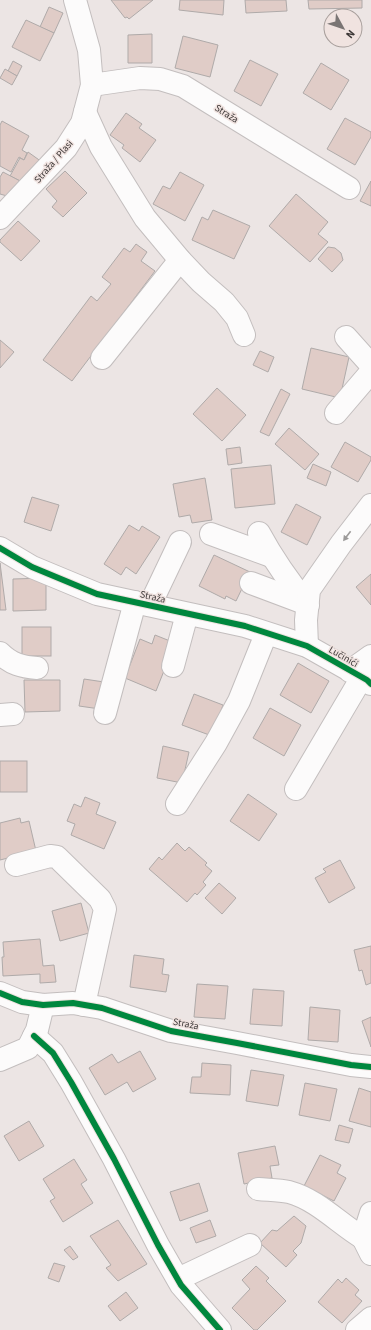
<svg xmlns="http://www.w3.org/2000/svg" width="371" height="1330" font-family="'Source Sans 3',sans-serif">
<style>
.building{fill:#e0ccc7;stroke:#afaaa9}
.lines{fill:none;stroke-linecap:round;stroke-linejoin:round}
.minor-casing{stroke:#c3bebe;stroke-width:24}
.minor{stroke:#fcfbfb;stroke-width:22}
.cycleway-casing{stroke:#f0e3e0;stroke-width:8}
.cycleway{stroke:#00873e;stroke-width:6}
.oneway{fill:#9c9a99}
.labels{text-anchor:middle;stroke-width:3;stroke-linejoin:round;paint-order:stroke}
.street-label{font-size:10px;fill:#3d3837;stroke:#f0e3e0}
</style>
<rect width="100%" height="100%" fill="#ece5e4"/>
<g class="building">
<polygon points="111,0 153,0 129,19 127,17 125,18"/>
<polygon points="180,0 224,0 223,15 179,10"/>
<polygon points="245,0 286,0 287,11 246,13"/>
<polygon points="308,0 362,0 362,8 309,9"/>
<polygon points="49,7 63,13 54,33 40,27"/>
<polygon points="26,20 54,33 40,61 12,47"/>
<polygon points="152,34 152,63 128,63 128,35"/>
<polygon points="183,36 218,45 210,77 175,68"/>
<polygon points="250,60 278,74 261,106 234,91"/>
<polygon points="13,61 22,66 17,76 8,71"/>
<polygon points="321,63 349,80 331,110 303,93"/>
<polygon points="5,69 17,76 12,85 0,78"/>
<polygon points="126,113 142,124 139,128 156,140 140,162 122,148 124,145 110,135"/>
<polygon points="345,118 371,132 371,137 355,165 327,149"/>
<polygon points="2,121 29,136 22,150 27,153 24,160 19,157 11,172 0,166 0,125"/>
<polygon points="28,152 42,162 22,182 10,176 20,158 24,160"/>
<polygon points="65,171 87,193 63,217 52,207 57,201 46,189"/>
<polygon points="3,172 22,182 7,196 0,194 0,177"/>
<polygon points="180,172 204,185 185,221 153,204 163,186 170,189"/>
<polygon points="371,181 371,206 360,201"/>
<polygon points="296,194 328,222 318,234 328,242 310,262 269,226"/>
<polygon points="213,210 250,226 234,259 192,240 202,217 208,220"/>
<polygon points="18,221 40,241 21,261 0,242 0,240"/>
<polygon points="136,244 147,252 141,261 155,271 72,381 43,360 91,296 97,301 111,284 102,277 124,248 130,252"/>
<polygon points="328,247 335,248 341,253 343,260 332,272 318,259"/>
<polygon points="0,340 14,352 0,368"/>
<polygon points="311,348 349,357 340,398 302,389"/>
<polygon points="260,351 274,357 268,372 253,365"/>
<polygon points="217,388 246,415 222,441 193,414"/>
<polygon points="281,389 290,394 269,436 260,432"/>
<polygon points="289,428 319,454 305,470 275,444"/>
<polygon points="345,442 371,457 371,460 358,482 331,467"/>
<polygon points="240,447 242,463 228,465 226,449"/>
<polygon points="313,464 331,472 326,486 307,478"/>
<polygon points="271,465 275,504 235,508 231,469"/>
<polygon points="205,478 212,520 192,523 190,515 179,517 173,484"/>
<polygon points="32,497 59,505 51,531 24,522"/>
<polygon points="296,504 321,517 307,545 281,532"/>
<polygon points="129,525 139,531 142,526 160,537 136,574 126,567 121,575 104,564"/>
<polygon points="214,555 250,572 236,601 226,596 225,599 199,586"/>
<polygon points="0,563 6,610 0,610"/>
<polygon points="371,574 371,605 356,587"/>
<polygon points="46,578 46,610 13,611 13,579"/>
<rect x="22" y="627" width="29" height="29"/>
<polygon points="155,635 175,643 156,691 125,678 140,639 152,644"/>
<polygon points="298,663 329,681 311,713 280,695"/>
<polygon points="84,679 104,682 100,709 79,706"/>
<polygon points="24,680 60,680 60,711 25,712"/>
<polygon points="194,694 223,705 212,736 182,725"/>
<polygon points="270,708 301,725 284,756 253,738"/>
<polygon points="163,746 189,752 182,783 157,778"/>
<rect x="0" y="761" width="27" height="31"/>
<polygon points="248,794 277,814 259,841 230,821"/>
<polygon points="85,797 100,803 96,814 116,822 104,849 71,835 75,824 67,821 74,804 81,807"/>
<polygon points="20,818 21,823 29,821 36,851 0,860 0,823"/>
<polygon points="177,843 185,851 189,847 207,863 205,865 212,871 203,882 206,885 197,895 195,893 187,902 149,869 159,857 162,860"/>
<polygon points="340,860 355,888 329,903 315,878 326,872 323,869"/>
<polygon points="219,883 236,898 222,914 205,898"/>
<polygon points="81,903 89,933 60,941 52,911"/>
<polygon points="40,939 43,966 54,965 56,982 40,983 40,974 3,976 2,957 4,957 3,942"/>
<polygon points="371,946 371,983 366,985 362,970 359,971 354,950"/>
<polygon points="134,955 164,959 162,974 169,975 166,992 130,987"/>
<polygon points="197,984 228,986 225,1019 194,1017"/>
<polygon points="253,989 284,991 282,1026 250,1024"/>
<polygon points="310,1007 340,1010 338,1042 308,1040"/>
<polygon points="371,1017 371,1047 362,1021"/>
<polygon points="140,1051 156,1079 133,1092 127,1082 105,1095 89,1068 112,1054 118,1063"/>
<polygon points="202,1063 231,1065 230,1095 190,1093 192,1077 201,1077"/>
<polygon points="251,1070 284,1075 278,1106 246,1101"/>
<polygon points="305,1083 337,1089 330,1121 299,1115"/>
<polygon points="359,1088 371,1092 371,1127 349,1121"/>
<polygon points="29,1121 44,1146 19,1161 4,1136"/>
<polygon points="339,1125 353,1129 349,1143 335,1140"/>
<polygon points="275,1146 279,1165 270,1166 272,1178 244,1184 238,1153"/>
<polygon points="320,1155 341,1165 337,1173 346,1178 334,1201 304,1186"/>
<polygon points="74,1159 87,1180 81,1184 93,1203 63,1222 50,1201 55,1198 43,1179"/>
<polygon points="199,1183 208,1211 180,1221 170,1192"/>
<polygon points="294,1216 306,1226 301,1243 293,1251 297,1255 286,1267 260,1243 272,1230 277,1231"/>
<polygon points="118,1220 147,1264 118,1281 106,1268 111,1265 90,1236"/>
<polygon points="210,1220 216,1236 196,1243 190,1228"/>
<polygon points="70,1246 78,1257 73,1260 64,1250"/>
<polygon points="54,1263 65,1266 59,1282 48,1278"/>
<polygon points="256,1266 269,1278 266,1281 286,1301 257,1330 254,1330 232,1308 250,1289 242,1280"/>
<polygon points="346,1278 359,1290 355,1295 362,1301 342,1323 318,1302 338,1279 342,1283"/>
<polygon points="126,1292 138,1308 120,1321 108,1306"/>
</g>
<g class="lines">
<defs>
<g id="minor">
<polyline points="92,85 140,78 160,79 183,86 349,188"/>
<polyline points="85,112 101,147 145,218 180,260 201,282 224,302 237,318 244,335"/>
<polyline points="0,218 66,148 82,123 92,85 89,50 75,0"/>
<polyline points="346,337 371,365"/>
<polyline points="102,358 180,260"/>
<polyline points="336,413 371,372"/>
<path d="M259,533C273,559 289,582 308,605"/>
<polyline points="211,534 271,556"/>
<polyline points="0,548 32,567 97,594 245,626 307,646 367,680 371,684"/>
<polyline points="251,583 307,604"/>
<polyline points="150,605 180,542"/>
<polyline points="307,646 306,620 309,590 341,544 371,505"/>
<path d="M0,653C11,664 22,667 37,668"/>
<polyline points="173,666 187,614"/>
<polyline points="350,671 371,656"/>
<polyline points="105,713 135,602"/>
<polyline points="0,715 13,714"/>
<polyline points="296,789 362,677"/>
<polyline points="177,804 216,743 239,701 266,634"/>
<polyline points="16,865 50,856 57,857 100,899 105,909 84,1005"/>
<polyline points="0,993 22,1002 43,1005 73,1003 102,1008 171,1031 237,1043 351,1065 371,1067"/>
<polyline points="34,1036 53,1053 71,1082 114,1159 158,1245 181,1285 220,1330"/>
<polyline points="0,1060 28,1048 37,1030 43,1005"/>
<path d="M258,1189C268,1190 279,1190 289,1192C318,1200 338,1223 363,1238"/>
<polyline points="371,1213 363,1238 371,1254"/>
<polyline points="178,1279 250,1245"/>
<polyline points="357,1330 371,1318"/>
</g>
</defs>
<use href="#minor" class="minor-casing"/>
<use href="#minor" class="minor"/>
<defs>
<g id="cycleway">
<polyline points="0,548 32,567 97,594 245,626 307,646 367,680 371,684"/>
<polyline points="0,993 22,1002 43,1005 73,1003 102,1008 171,1031 237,1043 351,1065 371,1067"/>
<polyline points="34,1036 53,1053 71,1082 114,1159 158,1245 181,1285 220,1330"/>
</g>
</defs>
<use href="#cycleway" class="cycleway-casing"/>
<use href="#cycleway" class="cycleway"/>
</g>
<defs><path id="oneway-solid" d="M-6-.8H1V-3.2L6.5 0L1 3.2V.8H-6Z"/></defs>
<use class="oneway" href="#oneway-solid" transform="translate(347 536) rotate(127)"/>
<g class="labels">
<g class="street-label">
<text transform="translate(227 113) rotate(32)" y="4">Straža</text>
<text transform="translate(53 161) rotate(-49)" y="4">Straža / Plasi</text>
<text transform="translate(153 596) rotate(13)" y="4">Straža</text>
<text transform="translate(344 656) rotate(30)" y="4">Lučinići</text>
<text transform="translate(186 1023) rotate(11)" y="4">Straža</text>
</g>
</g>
<g transform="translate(343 28) rotate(130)"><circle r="19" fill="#f0e3e0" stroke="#a89f9c"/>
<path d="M0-3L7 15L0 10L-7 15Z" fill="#7a7574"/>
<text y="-6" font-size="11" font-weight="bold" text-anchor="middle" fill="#3d3837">N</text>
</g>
</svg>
